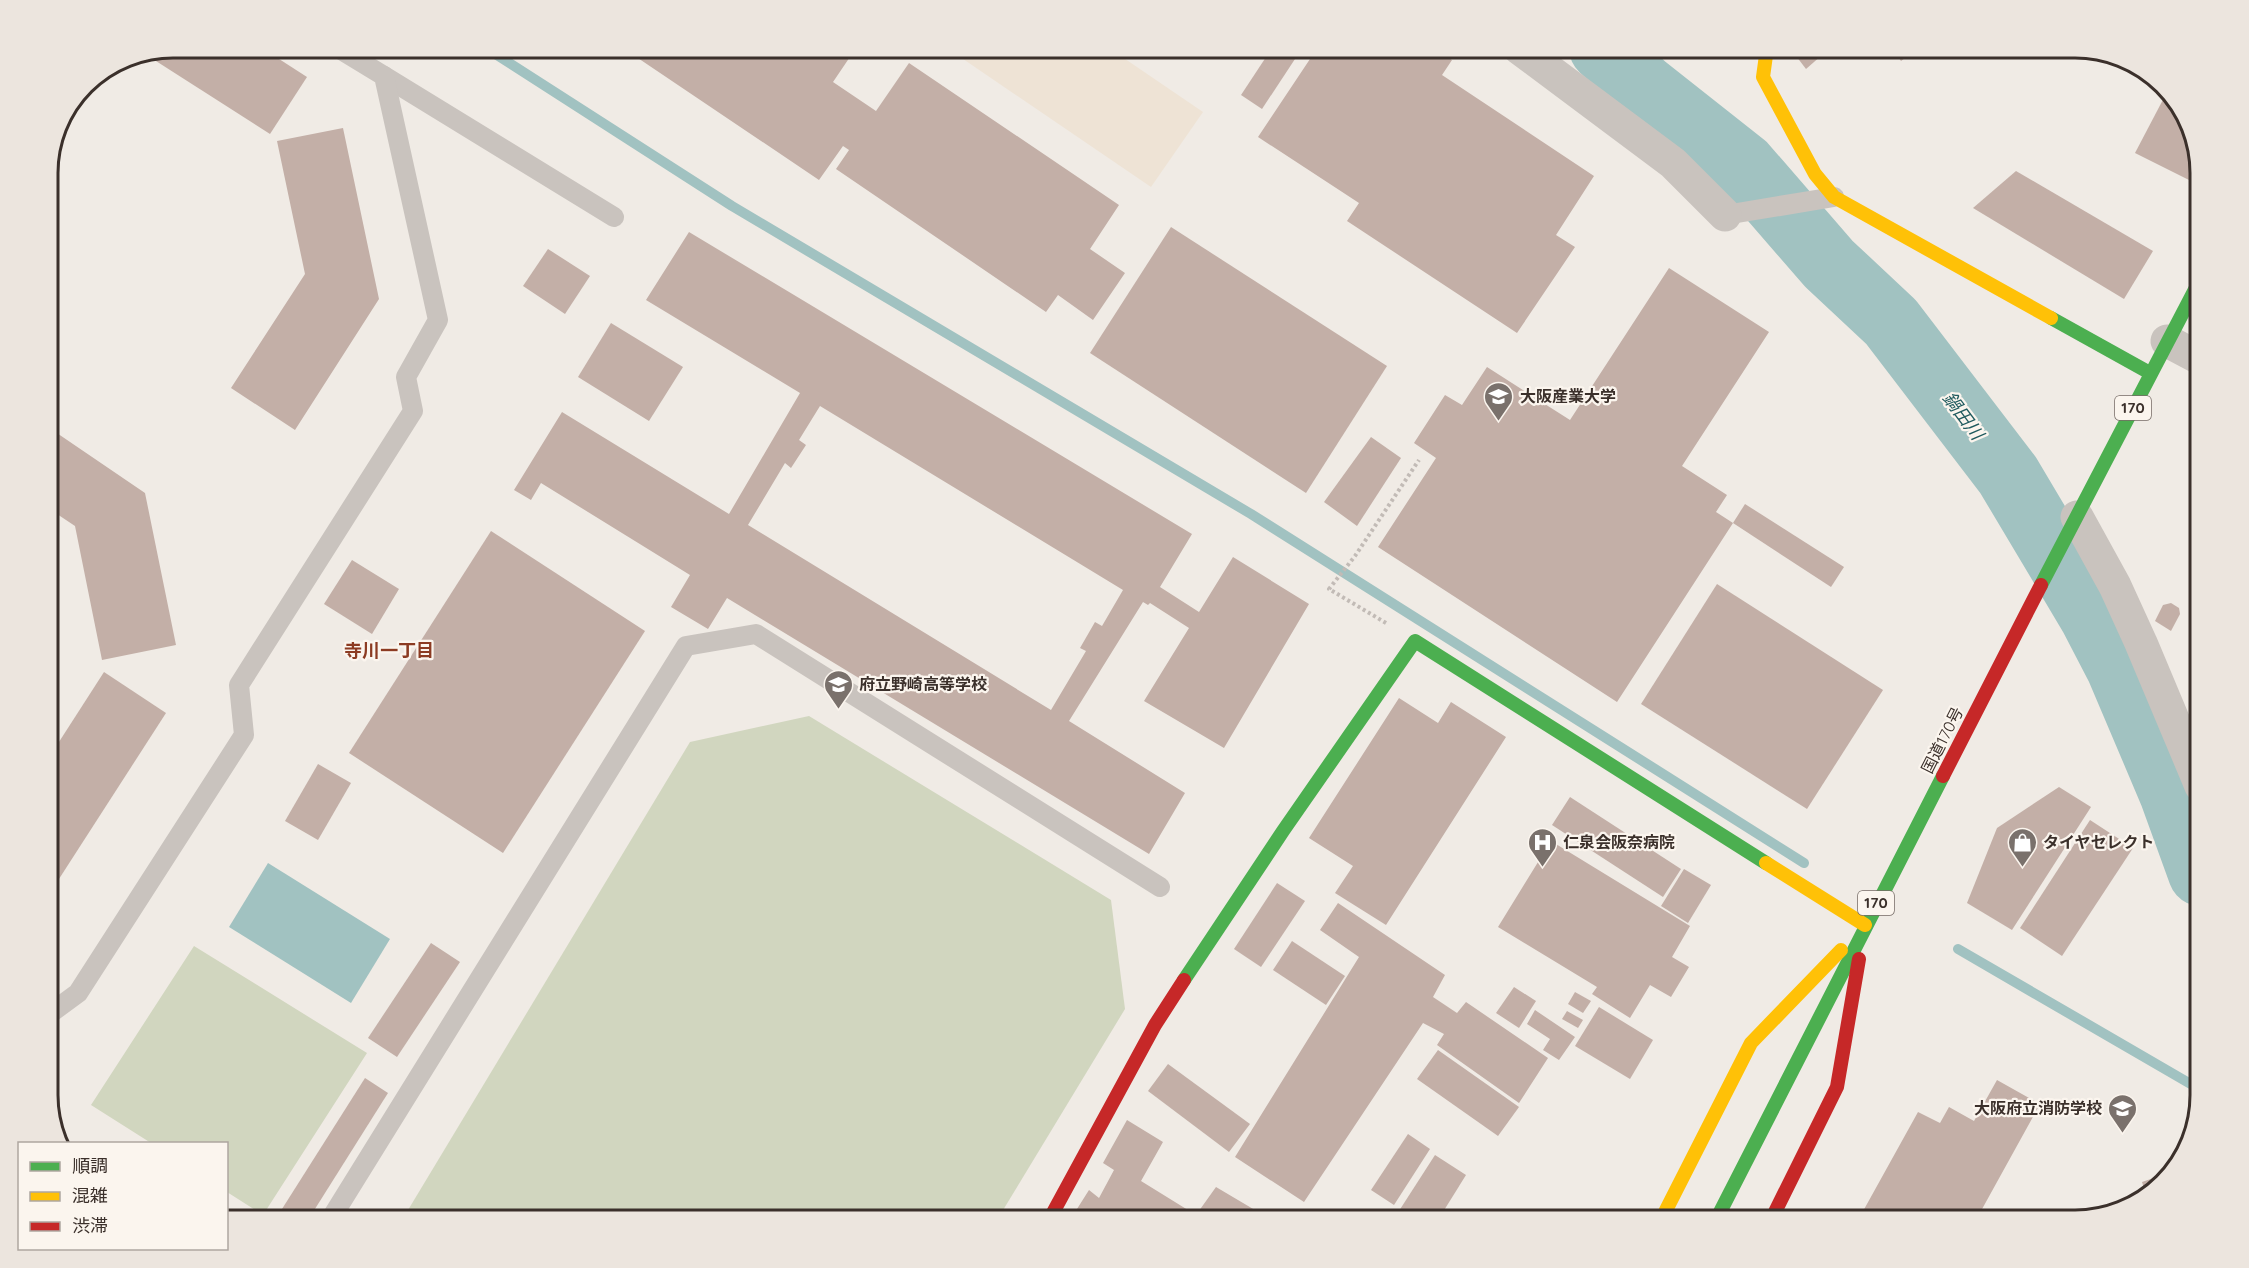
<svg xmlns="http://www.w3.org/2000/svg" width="2249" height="1268" font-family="Quicksand,'Noto Sans JP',sans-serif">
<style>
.green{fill:#d1d6bf}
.plaza{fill:#eee3d5}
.water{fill:#a1c2c1}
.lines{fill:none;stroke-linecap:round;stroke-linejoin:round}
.stream{stroke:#a1c2c1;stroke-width:10}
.river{stroke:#a1c2c1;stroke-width:66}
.building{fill:#c3afa7;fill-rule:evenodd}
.path{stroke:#c2bbb6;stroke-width:4;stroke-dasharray:3 3;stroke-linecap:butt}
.lane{stroke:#c9c3be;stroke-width:20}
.street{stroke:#c9c3be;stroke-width:33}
.fast{stroke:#4caf50;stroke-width:14}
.slow{stroke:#ffc107;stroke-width:14}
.jam{stroke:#c62828;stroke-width:14}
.labels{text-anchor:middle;stroke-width:4.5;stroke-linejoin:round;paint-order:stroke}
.shield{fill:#fbf5ee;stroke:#756b66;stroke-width:1.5}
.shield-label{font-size:15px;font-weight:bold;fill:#3b302b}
.poi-label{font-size:16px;font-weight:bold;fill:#3b302b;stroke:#fbf5ee;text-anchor:start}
.street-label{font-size:16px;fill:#3b302b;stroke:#fbf5ee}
.water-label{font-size:18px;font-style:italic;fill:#1f5a5e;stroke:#fbf5ee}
.neighbourhood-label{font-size:18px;font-weight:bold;fill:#8c3b22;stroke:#fbf5ee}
.rim{fill:none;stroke:#3b302b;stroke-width:3}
</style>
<rect width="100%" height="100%" fill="#f0ebe5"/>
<g class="green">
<polygon points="809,716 1111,900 1125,1009 997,1220 402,1220 690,742"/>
<polygon points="194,946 367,1053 263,1215 227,1192 226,1144 151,1143 91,1105"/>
</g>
<polygon class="plaza" points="947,48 1109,48 1203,112 1151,187"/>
<polygon class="water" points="268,863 390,939 351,1003 229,927"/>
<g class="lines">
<g class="stream">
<polyline points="486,48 732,206 1251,514 1804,863"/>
<polyline points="1958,949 2201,1090"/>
</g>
<polyline class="river" points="1602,48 1644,87 1744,166 1829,264 1891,322 2008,475 2092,616 2119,668 2172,793 2201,873"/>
</g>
<g class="building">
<polygon points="174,48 262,48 307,77 270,134 145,54"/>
<polygon points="623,48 856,48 833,82 876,111 909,63 1119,205 1090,249 1125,273 1093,320 1058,295 1046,312 836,169 849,150 843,146 819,180"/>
<polygon points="1272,48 1279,48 1295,59 1262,109 1241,95"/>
<polygon points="1294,48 1434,48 1452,60 1442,75 1594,176 1556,235 1575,247 1517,333 1347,221 1359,203 1258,137 1310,59"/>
<polygon points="1790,48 1830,48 1806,69"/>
<polygon points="1892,48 1918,48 1901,61"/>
<polygon points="2167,92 2180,104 2200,164 2191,181 2135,153"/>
<polygon points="343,128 379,299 295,430 231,388 305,274 277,141"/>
<polygon points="2016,171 2153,251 2124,299 1973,208"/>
<polygon points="1171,227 1387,366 1306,493 1090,353"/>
<path d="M689,232L1192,534L1160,587L1199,612L1233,557L1309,604L1224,748L1144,701L1189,628L1150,603L1148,605L1143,602L1069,721L1185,793L1149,854L727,598L708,629L671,607L690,575L541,483L531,500L514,490L562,412L729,514L800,393L646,300ZM820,406L1123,590L1102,626L1095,622L1080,648L1086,651L1051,710L748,525L785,463L791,468L806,445L799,440Z"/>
<polygon points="548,249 590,276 565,314 523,286"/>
<polygon points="1669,268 1769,332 1682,466 1727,495 1716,512 1733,523 1617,702 1378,547 1436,458 1414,443 1445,395 1462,405 1487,367 1570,420"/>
<polygon points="611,323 683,367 649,421 578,377"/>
<polygon points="48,427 145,493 176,645 102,660 75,526 48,508"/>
<polygon points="1371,437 1401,458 1357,526 1324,502"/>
<polygon points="1745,504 1844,567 1831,587 1733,523"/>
<polygon points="491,531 645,631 503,853 349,753"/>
<polygon points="352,560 399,589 372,634 324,604"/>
<polygon points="1717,584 1883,690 1807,809 1641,704"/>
<polygon points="2171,603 2179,608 2180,614 2171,631 2155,621 2163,605"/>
<polygon points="104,672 166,713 48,896 48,759"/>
<polygon points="1399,698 1438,723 1451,702 1506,737 1386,925 1335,893 1353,866 1309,838"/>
<polygon points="318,764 351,783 318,840 285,821"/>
<polygon points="2059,787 2091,807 2012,930 1967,903 1997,828"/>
<polygon points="1570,797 1681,869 1663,897 1552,825"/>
<polygon points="2090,820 2133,848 2062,956 2020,928"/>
<polygon points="1551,841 1690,926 1672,957 1689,967 1671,997 1650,985 1630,1018 1592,994 1597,987 1498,927"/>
<polygon points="1684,869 1711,885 1688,923 1661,906"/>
<polygon points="1277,883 1305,901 1261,967 1234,949"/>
<polygon points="1338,903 1445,975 1433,997 1457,1013 1466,1002 1548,1058 1519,1103 1437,1045 1444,1034 1423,1023 1304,1202 1235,1157 1359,957 1320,930"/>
<polygon points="1292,941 1345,976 1326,1005 1273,970"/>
<polygon points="431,943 460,962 397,1057 368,1038"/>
<polygon points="1514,987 1536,1001 1519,1028 1496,1013"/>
<polygon points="1575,992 1591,1001 1583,1013 1568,1004"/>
<polygon points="1599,1007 1653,1040 1630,1079 1575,1046"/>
<polygon points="1535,1010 1575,1037 1559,1060 1543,1050 1550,1039 1527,1024"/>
<polygon points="1567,1011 1583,1020 1578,1028 1562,1019"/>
<polygon points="1438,1050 1519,1107 1498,1136 1417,1079"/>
<polygon points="1168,1064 1250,1124 1229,1152 1148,1091"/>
<polygon points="365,1078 388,1093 308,1220 275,1220"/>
<polygon points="1997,1080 2040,1104 1976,1220 1875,1220 1862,1213 1918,1112 1940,1123 1949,1107 1974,1121"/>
<polygon points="1127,1120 1163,1142 1141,1181 1196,1215 1216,1187 1265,1216 1263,1220 1070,1220 1089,1190 1099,1198 1114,1170 1103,1163"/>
<polygon points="1408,1134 1430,1149 1394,1205 1371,1190"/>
<polygon points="1435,1155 1466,1175 1438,1220 1407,1220 1397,1214"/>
<polygon points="2168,1173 2146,1195 2142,1182"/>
</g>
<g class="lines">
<polyline class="path" points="1386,623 1329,589 1355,556 1419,460"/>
<g class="lane">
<polyline points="384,76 614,217"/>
<polyline points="1725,215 1834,197"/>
<polyline points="48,1015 78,993 244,735 239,685 413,411 406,377 438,320 384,76 338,48"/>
<polyline points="330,1220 686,646 756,634 1160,887"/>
</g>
<g class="street">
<polyline points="1519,48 1673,163 1725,215"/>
<polyline points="2167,341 2201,359"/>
<polyline points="2077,517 2115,586 2141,643 2201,786"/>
</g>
<g class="fast">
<polyline points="2051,318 2150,373"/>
<polyline points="2041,585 2201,278"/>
<polyline points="1184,980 1283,831 1415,641 1766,863"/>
<polyline points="1716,1220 1943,776"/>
</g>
<g class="slow">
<polyline points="1767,48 1763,77 1815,174 1834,197 2051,318"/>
<polyline points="1766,863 1865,925"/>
<polyline points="1661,1220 1751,1043 1841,950"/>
</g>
<g class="jam">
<polyline points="1943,776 2041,585"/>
<polyline points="1049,1220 1155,1025 1184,980"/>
<polyline points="1771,1220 1837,1087 1859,959"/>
</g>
</g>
<defs>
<symbol id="university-pin" viewBox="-11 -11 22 30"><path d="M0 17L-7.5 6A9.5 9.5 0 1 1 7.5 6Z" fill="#7a716c" stroke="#fbf5ee"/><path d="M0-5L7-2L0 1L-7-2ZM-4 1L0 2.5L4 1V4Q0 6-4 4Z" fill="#fff"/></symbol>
<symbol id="school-pin" viewBox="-11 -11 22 30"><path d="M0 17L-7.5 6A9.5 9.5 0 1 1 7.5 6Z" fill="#7a716c" stroke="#fbf5ee"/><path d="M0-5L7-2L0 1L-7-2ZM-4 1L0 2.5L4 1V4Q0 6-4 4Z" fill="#fff"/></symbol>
<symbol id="hospital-pin" viewBox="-11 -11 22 30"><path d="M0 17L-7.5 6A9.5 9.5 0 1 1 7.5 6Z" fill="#7a716c" stroke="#fbf5ee"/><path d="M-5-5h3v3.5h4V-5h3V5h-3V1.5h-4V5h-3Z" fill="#fff"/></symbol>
<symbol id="shop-pin" viewBox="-11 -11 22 30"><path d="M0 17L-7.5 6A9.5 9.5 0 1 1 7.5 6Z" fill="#7a716c" stroke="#fbf5ee"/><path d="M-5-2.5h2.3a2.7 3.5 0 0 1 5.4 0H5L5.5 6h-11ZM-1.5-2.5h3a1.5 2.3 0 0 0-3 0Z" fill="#fff"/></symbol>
</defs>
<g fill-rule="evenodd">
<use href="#university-pin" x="1482" y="380" width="33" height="45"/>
<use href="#school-pin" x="822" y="668" width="33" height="45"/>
<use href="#hospital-pin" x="1526" y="826" width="33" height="45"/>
<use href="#shop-pin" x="2006" y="826" width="33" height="45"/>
<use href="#school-pin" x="2106" y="1092" width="33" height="45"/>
</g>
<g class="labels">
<g class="shield">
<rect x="2115" y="396" width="36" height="24" rx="4.5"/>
<rect x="1858" y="891" width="36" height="24" rx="4.5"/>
</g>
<g class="shield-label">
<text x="2133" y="413">170</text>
<text x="1876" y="908">170</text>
</g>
<g class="poi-label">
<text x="1520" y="402">大阪産業大学</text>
<text x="859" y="690">府立野崎高等学校</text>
<text x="1563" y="848">仁泉会阪奈病院</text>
<text x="2043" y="848">タイヤセレクト</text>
<text x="2102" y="1114" text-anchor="end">大阪府立消防学校</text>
</g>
<g class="street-label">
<text transform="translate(1942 740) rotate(-63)" y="6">国道170号</text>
</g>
<g class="water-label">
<text transform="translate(1963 416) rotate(53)" y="6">鍋田川</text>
</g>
<g class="neighbourhood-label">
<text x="389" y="657">寺川一丁目</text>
</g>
</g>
<path d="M0 0H2249V1268H0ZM173 58H2075A115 115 0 0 1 2190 173V1095A115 115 0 0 1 2075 1210H173A115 115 0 0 1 58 1095V173A115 115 0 0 1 173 58Z" fill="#ece5de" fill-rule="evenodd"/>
<path class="rim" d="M173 58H2075A115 115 0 0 1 2190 173V1095A115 115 0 0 1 2075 1210H173A115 115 0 0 1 58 1095V173A115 115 0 0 1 173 58Z"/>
<rect x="18" y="1142" width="210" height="108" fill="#fbf5ee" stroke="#aea6a0" stroke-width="1.5"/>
<rect x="30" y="1162" width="30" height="9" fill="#4caf50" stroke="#aea6a0" stroke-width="1.5"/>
<text x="72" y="1172" font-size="18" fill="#3b302b">順調</text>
<rect x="30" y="1192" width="30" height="9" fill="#ffc107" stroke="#aea6a0" stroke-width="1.5"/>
<text x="72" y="1202" font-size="18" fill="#3b302b">混雑</text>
<rect x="30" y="1222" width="30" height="9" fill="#c62828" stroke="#aea6a0" stroke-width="1.5"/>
<text x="72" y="1232" font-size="18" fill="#3b302b">渋滞</text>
</svg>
